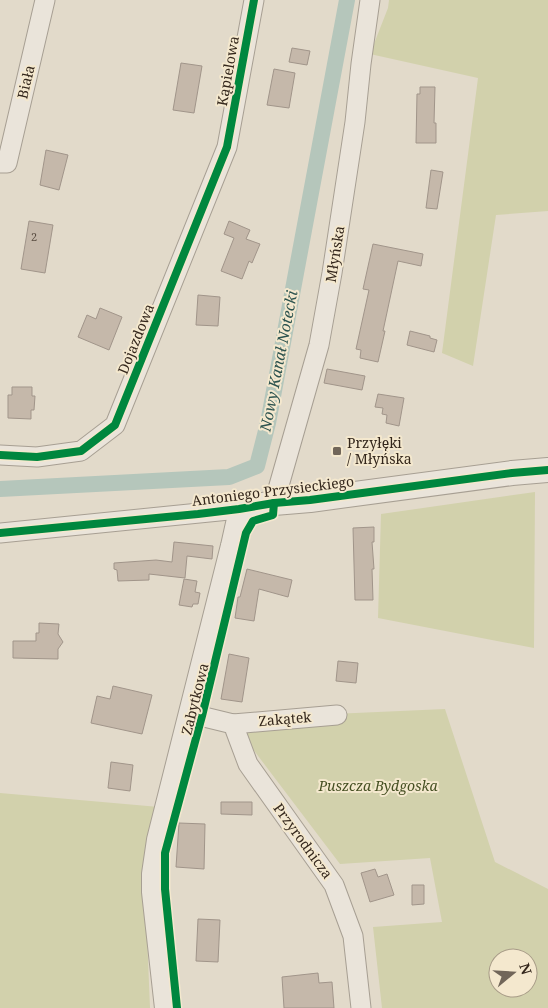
<svg xmlns="http://www.w3.org/2000/svg" width="548" height="1008" font-family="'Noto Serif',serif">
<style>
.green{fill:#d2d1ac;fill-rule:evenodd}
.lines{fill:none;stroke-linecap:round;stroke-linejoin:round}
.canal{stroke:#b5c6bb;stroke-width:16}
.building{fill:#c5b8aa;stroke:#a1958a}
.minor-casing{stroke:#a79f93;stroke-width:21}
.tertiary-casing{stroke:#a79f93;stroke-width:26}
.minor{stroke:#eae4da;stroke-width:19}
.tertiary{stroke:#eae4da;stroke-width:24}
.cycleway-casing{stroke:#f4e8ce;stroke-width:11}
.cycleway{stroke:#00873e;stroke-width:8}
.poi-dot{fill:#716659;stroke:#f4e8ce;stroke-width:2}
.labels{text-anchor:middle;stroke-width:4;stroke-linejoin:round;paint-order:stroke}
.number-label{font-size:11px;fill:#584b40}
.street-label{font-size:14px;fill:#34271c;stroke:#f4e8ce}
.poi-label{font-size:14px;fill:#34271c;stroke:#f4e8ce;text-anchor:start}
.park-label{font-size:14px;font-style:italic;fill:#465023;stroke:#f4e8ce}
.water-label{font-size:15px;font-style:italic;fill:#2c534f;stroke:#f4e8ce}
</style>
<rect width="100%" height="100%" fill="#e2daca"/>
<g class="green">
<polygon points="389,0 548,0 548,211 496,215 473,366 442,353 478,78 370,54 388,8"/>
<polygon points="535,492 534,648 378,618 381,514"/>
<path d="M445,709L495,862L548,889V1008H382L373,927L442,922L430,858L340,864L249,744L244,718ZM498,958H528V988H498Z"/>
<polygon points="0,793 159,807 144,862 150,1008 0,1008"/>
</g>
<g class="lines">
<polyline class="canal" points="0,489 229,477 257,466 268,423 347,0"/>
</g>
<g class="building">
<polygon points="292,48 310,51 307,65 289,62"/>
<polygon points="181,63 202,66 194,113 173,110"/>
<polygon points="274,69 295,73 289,108 267,105"/>
<polygon points="420,87 435,87 434,123 436,123 436,143 416,143 417,94 420,94"/>
<polygon points="46,150 68,155 59,190 40,185"/>
<polygon points="431,170 443,172 437,209 426,208"/>
<polygon points="29,221 53,225 45,273 21,269"/>
<polygon points="229,221 250,230 246,239 260,244 252,263 249,261 242,279 221,271 234,238 224,234"/>
<polygon points="373,244 423,254 421,266 398,261 383,331 385,331 378,362 360,358 361,350 356,349 369,290 363,289"/>
<polygon points="198,295 220,297 218,326 196,325"/>
<polygon points="100,308 122,317 109,350 78,337 87,315 96,319"/>
<polygon points="410,331 430,336 430,338 437,340 434,352 407,345"/>
<polygon points="327,369 365,376 362,390 324,383"/>
<polygon points="12,387 32,387 32,396 35,396 34,410 31,410 31,419 8,418 8,395 12,395"/>
<polygon points="378,394 404,398 399,426 386,423 387,415 382,414 383,408 375,407"/>
<polygon points="374,527 374,542 372,542 374,569 372,569 373,600 355,600 353,528"/>
<polygon points="174,542 213,546 212,559 187,556 185,578 149,574 149,580 118,581 117,570 114,569 114,563 156,560 172,562"/>
<polygon points="247,569 292,580 288,597 259,589 254,621 235,618 238,597 240,597"/>
<polygon points="184,579 197,581 195,592 200,593 198,604 193,604 192,607 179,605"/>
<polygon points="39,623 59,624 58,634 63,642 58,649 58,659 13,658 13,641 36,641 36,633 39,633"/>
<polygon points="229,654 249,658 242,702 221,699"/>
<polygon points="338,661 358,663 356,683 336,681"/>
<polygon points="113,686 152,695 142,734 91,723 97,696 110,699"/>
<polygon points="111,762 133,765 130,791 108,788"/>
<polygon points="221,802 252,802 252,815 221,814"/>
<polygon points="179,823 205,824 204,869 176,867"/>
<polygon points="375,869 378,877 387,874 394,895 370,902 361,873"/>
<polygon points="412,885 424,885 424,904 412,905"/>
<polygon points="198,919 220,920 218,962 196,961"/>
<polygon points="318,973 319,983 332,982 334,1008 284,1008 282,977"/>
</g>
<g class="lines">
<defs>
<g id="minor">
<polyline points="0,163 7,163 45,0"/>
<polyline points="0,455 37,457 81,451 115,425 227,147 254,0"/>
<polyline points="274,503 319,345 332,273 355,122 361,64 370,0"/>
<polyline points="0,533 239,509"/>
<polyline points="192,714 233,724 248,764 334,885 353,936 361,1008"/>
<polyline points="233,724 337,715"/>
</g>
<polyline id="tertiary" points="167,1008 154,892 154,874 159,840 233,546 239,519 239,509 274,503 310,500 512,473 548,470"/>
</defs>
<use href="#minor" class="minor-casing"/>
<use href="#tertiary" class="tertiary-casing"/>
<use href="#minor" class="minor"/>
<use href="#tertiary" class="tertiary"/>
<defs>
<g id="cycleway">
<polyline points="0,455 37,457 81,451 115,425 227,147 254,0"/>
<polyline points="0,533 198,514 239,509 274,503 310,500 512,473 548,470"/>
<polyline points="177,1008 165,889 165,853 202,716 246,533 253,521 273,515 274,503"/>
</g>
</defs>
<use href="#cycleway" class="cycleway-casing"/>
<use href="#cycleway" class="cycleway"/>
</g>
<rect class="poi-dot" x="332" y="446" width="10" height="10" rx="2.5"/>
<g class="labels">
<g class="number-label">
<text x="34" y="241">2</text>
</g>
<g class="street-label">
<text transform="translate(228 71) rotate(-80)" y="5">Kąpielowa</text>
<text transform="translate(26 82) rotate(-77)" y="5">Biała</text>
<text transform="translate(335 254) rotate(-81)" y="5">Młyńska</text>
<text transform="translate(136 339) rotate(-68)" y="5">Dojazdowa</text>
<text transform="translate(273 491) rotate(-7)" y="5">Antoniego Przysieckiego</text>
<text transform="translate(195 699) rotate(-76)" y="5">Zabytkowa</text>
<text transform="translate(285 719) rotate(-5)" y="5">Zakątek</text>
<text transform="translate(303 841) rotate(54)" y="5">Przyrodnicza</text>
</g>
<g class="poi-label">
<text x="347" y="448">Przyłęki<tspan x="347" dy="16">/ Młyńska</tspan></text>
</g>
<g class="park-label">
<text x="378" y="791">Puszcza Bydgoska</text>
</g>
<g class="water-label">
<text transform="translate(279 361) rotate(-79)" y="5">Nowy Kanał Notecki</text>
</g>
</g>
<g transform="translate(513 973) rotate(72)"><circle r="24" fill="#f4e8ce" stroke="#a79b87"/>
<path d="M0-4L9 19L0 12L-9 19Z" fill="#716659"/>
<text y="-8" font-size="14" font-weight="bold" text-anchor="middle" fill="#34271c">N</text>
</g>
</svg>
